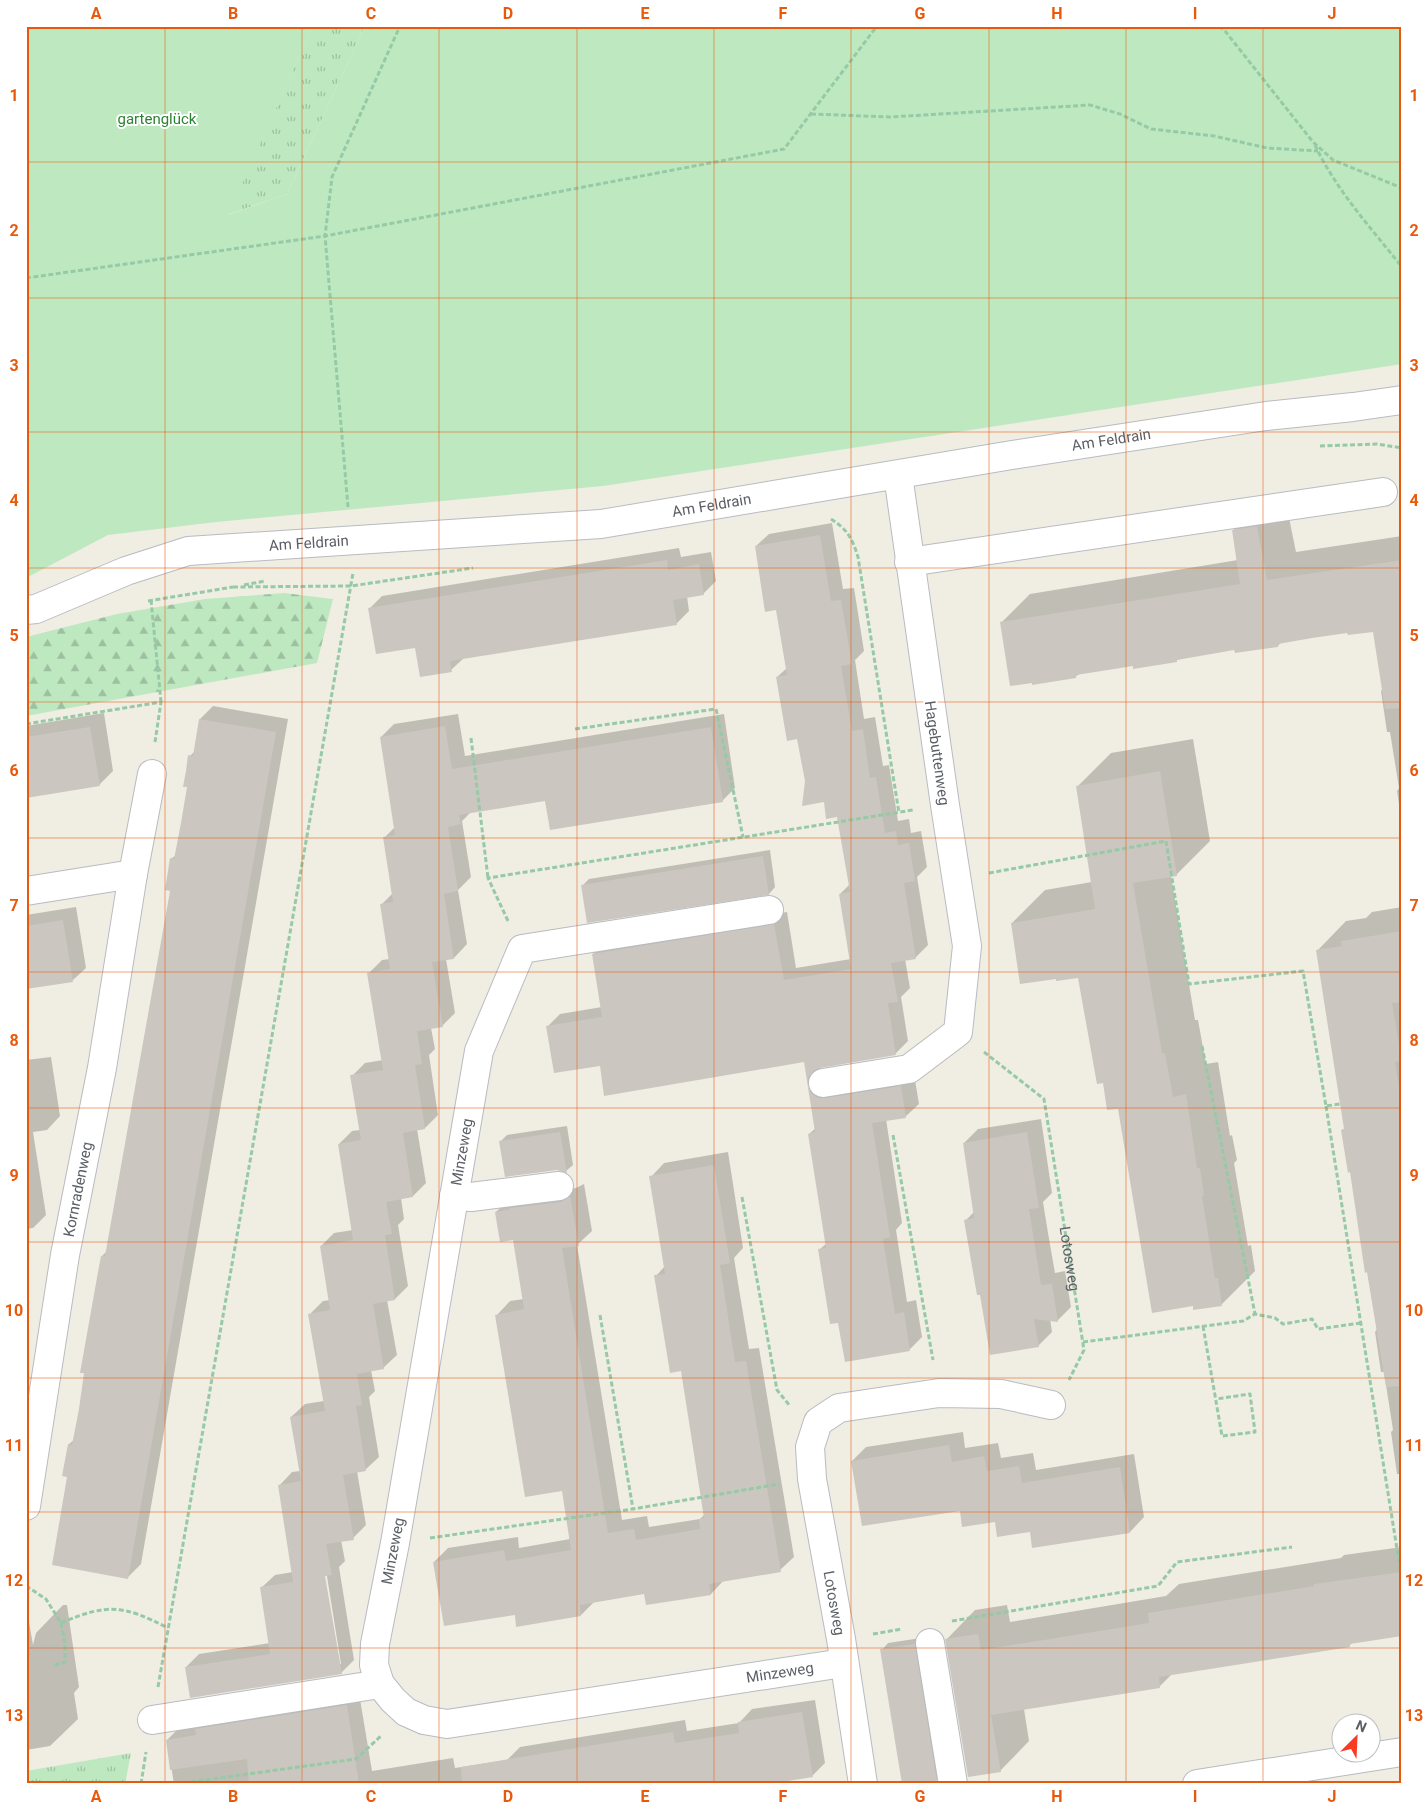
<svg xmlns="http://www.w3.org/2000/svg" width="1428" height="1810" font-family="Roboto,sans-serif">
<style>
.grass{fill:url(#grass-tufts)}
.forest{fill:url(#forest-firs)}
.green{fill:#bee9c0}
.shadow{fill:#0003;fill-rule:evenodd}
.building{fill:#cbc7c0}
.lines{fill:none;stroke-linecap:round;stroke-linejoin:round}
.minor-casing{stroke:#b8bbc1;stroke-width:30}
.path{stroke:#96caa7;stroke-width:3;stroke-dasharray:5 2.5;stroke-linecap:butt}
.minor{stroke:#fff;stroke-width:28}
.grid{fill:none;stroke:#e8590c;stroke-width:1;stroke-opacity:0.55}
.labels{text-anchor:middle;stroke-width:4;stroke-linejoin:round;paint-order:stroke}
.park-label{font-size:15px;fill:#2d8334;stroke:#fff}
.street-label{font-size:15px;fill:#5b5f65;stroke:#fff}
.neatline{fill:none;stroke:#e8590c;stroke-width:2}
.grid-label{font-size:16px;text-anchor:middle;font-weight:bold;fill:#e8590c}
</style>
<defs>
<pattern id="grass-tufts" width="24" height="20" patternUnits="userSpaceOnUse" patternTransform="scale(1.25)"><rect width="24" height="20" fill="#bee9c0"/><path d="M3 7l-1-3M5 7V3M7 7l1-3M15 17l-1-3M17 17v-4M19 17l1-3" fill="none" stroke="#9dc0a0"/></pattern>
<pattern id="forest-firs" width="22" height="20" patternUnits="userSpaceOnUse" patternTransform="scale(1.25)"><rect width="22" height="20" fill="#bee9c0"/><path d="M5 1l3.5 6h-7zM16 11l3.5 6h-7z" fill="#9dc0a0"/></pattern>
</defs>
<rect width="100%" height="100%" fill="#f0ede3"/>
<g class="grass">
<polygon points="313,26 365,26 287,194 227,215"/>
<polygon points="131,1753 125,1784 26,1784 26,1771"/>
</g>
<polygon class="forest" points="284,593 333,599 317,663 26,716 26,637 117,614 205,599"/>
<polygon class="green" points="26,26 313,26 228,215 287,194 365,26 1402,26 1402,364 603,486 216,522 108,535 26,578"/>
<g class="shadow">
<polygon points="1285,498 1296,552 1402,536 1402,823 1397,791 1399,788 1390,732 1387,732 1381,691 1383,688 1374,630 1348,631 1281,642 1278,646 1235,649 1180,658 1176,661 1134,665 1079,674 1075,677 1001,623 1030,594 1238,560 1234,530 1263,501"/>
<polygon points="832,523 843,589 854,588 864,651 855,660 864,719 875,717 883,766 889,765 898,821 909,819 911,833 921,831 927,867 917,877 928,945 915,958 905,959 910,988 901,997 908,1041 895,1054 820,1066 820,1072 914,1074 919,1104 906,1116 886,1119 902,1223 896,1230 907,1302 916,1300 922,1337 910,1349 839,1322 820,1249 827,1243 809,1134 816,1128 805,1061 601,1064 547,1027 560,1014 602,1007 593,954 606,941 787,912 796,968 851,959 840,894 850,884 838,816 806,781 798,738 777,677 787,668 777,609 756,546 769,534"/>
<polygon points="679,548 681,557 711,552 716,581 703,594 687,596 689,611 676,624 465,657 451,670 416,647 369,609 382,596"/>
<polygon points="213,706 288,719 141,1564 128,1577 68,1476 69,1444 75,1439 102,1256 108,1250 171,890 171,859 177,854 188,786 190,756 195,751 200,719"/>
<polygon points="104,713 113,771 99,785 26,797 26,726"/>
<path d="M458,714L465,756L724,714L735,788L722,801L546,800L471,812L462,821L471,877L458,890L467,944L454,958L446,959L455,1013L442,1026L431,1028L435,1049L429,1055L438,1115L425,1128L417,1129L426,1183L413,1196L401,1198L404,1219L398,1225L408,1286L395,1299L387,1300L397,1355L383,1368L371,1370L375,1391L369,1397L379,1457L365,1470L357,1471L366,1525L353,1538L341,1540L345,1561L339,1567L354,1660L341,1673L186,1667L199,1654L270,1643L261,1588L275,1575L293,1572L279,1486L292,1472L300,1471L291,1417L305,1404L324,1401L310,1314L323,1301L330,1300L321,1246L334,1233L353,1230L339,1144L352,1131L360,1130L352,1076L365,1063L383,1060L369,973L382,960L390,959L381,905L393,893L384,838L395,827L381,737L394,724ZM323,1570H326L341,1664H339Z"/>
<polygon points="1193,739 1210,841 1176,875 1171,876 1195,1020 1198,1020 1206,1064 1218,1062 1230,1136 1232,1135 1237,1160 1234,1163 1248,1246 1251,1245 1255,1271 1222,1304 1194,1308 1119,1108 1104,1082 1079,976 1012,923 1045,890 1092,882 1078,786 1111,753"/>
<polygon points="770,850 775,887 769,894 582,886 589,879"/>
<polygon points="76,907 86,968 73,980 26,988 26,915"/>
<polygon points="1402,907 1402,1482 1400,1474 1397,1474 1391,1432 1393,1430 1384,1372 1381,1372 1375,1332 1377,1329 1351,1171 1342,1130 1345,1128 1317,951 1346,921 1366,918 1372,912"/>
<polygon points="51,1057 60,1116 47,1130 33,1132 46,1215 33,1228 26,1229 26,1060"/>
<polygon points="1041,1119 1052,1193 1043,1202 1048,1233 1055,1273 1065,1271 1071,1307 1058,1320 1050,1319 1052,1332 1038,1346 981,1294 966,1220 975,1211 964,1143 978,1129"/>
<polygon points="567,1126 573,1165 566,1171 500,1142 507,1135"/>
<polygon points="728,1152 743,1248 734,1258 738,1283 749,1349 759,1348 794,1557 780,1570 724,1580 711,1594 645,1593 595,1601 581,1615 516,1614 434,1562 448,1548 518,1537 519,1548 570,1539 563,1490 497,1315 510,1301 524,1299 514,1238 496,1212 510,1198 525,1195 576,1188 584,1184 592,1231 577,1245 622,1520 647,1516 649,1527 700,1519 705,1514 682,1370 656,1276 665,1266 651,1177 664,1163"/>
<polygon points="963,1432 965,1448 998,1443 1001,1458 1033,1453 1036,1470 1134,1454 1144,1517 1130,1532 1033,1547 1031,1531 961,1509 852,1461 866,1447"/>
<polygon points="1402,1547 1402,1635 1352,1643 1350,1645 1172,1674 1159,1687 1024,1709 1029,1741 1000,1771 946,1640 975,1610 1007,1605 1010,1622 1166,1596 1179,1584 1341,1558 1344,1555"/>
<polygon points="26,1605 33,1645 36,1633 63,1605 67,1605 79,1687 74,1693 78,1719 50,1746 26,1750"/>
<polygon points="921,1638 943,1773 936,1780 882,1650 888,1643"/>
<polygon points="359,1693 372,1771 453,1758 455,1768 507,1760 520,1747 685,1720 687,1731 739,1723 752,1709 815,1700 825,1763 812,1776 762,1784 174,1784 167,1740 180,1727"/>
</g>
<g class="building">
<polygon points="1257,526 1267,580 1402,560 1402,708 1385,709 1373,632 1348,635 1347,633 1312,638 1278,644 1278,647 1235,653 1234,650 1177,660 1177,662 1133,669 1133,666 1076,675 1076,678 1032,685 1032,683 1010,686 1000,622 1240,584 1232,530"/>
<polygon points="820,535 831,601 841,600 852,664 841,666 852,731 863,729 870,778 876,777 885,833 896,831 898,845 909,843 915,881 904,883 916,959 891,963 898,1002 888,1003 896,1055 820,1068 813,1071 808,1078 808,1086 811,1093 818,1098 825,1098 901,1086 906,1118 872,1123 890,1237 883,1239 895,1314 904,1312 910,1351 845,1362 838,1323 830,1324 818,1249 826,1248 808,1134 815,1132 804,1062 604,1096 600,1066 554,1073 546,1026 602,1017 592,954 774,924 784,980 851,969 839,894 850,892 837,817 826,819 824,802 802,806 805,781 797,739 787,741 776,677 787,675 776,610 765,612 755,546"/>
<polygon points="667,560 668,570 699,564 704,595 673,600 677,625 450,661 452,672 420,677 415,648 376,654 368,608"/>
<polygon points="199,719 276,732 128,1579 52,1565 67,1477 62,1476 68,1444 72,1445 79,1409 84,1373 80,1373 98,1272 101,1256 105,1256 170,891 165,890 170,858 174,859 181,823 187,787 183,787 186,771 188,755 193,756"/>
<polygon points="445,726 452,769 711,727 723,802 550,830 545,801 459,815 461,824 448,827 458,891 444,894 454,959 432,962 443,1027 417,1031 422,1064 415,1065 425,1129 403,1133 413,1197 386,1202 392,1234 385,1235 395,1300 373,1304 384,1369 357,1374 362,1405 356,1406 366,1471 343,1475 354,1540 326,1544 332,1575 325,1576 342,1674 190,1698 185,1667 270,1654 260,1587 293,1582 278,1485 301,1481 290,1417 325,1411 308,1314 330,1310 320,1246 353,1240 338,1144 361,1140 350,1075 383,1070 367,973 390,969 380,904 393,902 383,837 395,835 380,737"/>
<polygon points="90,727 100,786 26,798 26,737"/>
<polygon points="1160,771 1177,876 1133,883 1162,1053 1165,1053 1173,1097 1186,1094 1197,1168 1200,1168 1204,1195 1202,1196 1215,1278 1218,1278 1222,1306 1193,1310 1193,1306 1152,1313 1118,1109 1107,1110 1103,1083 1097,1084 1078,978 1056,981 1056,979 1020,984 1011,923 1095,909 1076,786"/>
<polygon points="763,856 769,895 587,923 581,885"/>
<polygon points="63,920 73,982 26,989 26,926"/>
<polygon points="1402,931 1402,1002 1392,1003 1402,1061 1395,1062 1402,1104 1402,1386 1386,1387 1367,1272 1365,1273 1350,1172 1348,1173 1341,1130 1344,1129 1316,950 1342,946 1341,941"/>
<polygon points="560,1132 567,1173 557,1170 505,1177 499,1141"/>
<polygon points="1027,1132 1039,1208 1029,1209 1041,1285 1052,1284 1058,1322 1034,1319 1039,1347 990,1355 980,1295 977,1295 964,1220 974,1218 963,1143"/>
<polygon points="714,1165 730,1263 720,1265 725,1297 735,1362 746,1361 781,1572 709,1584 711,1595 679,1600 646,1605 644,1594 580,1605 581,1616 516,1627 515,1615 444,1626 433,1562 504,1550 506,1561 571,1550 562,1491 525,1497 495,1315 524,1309 513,1240 500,1242 495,1212 510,1209 510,1208 561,1202 570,1196 579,1246 562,1248 608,1533 634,1529 636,1540 700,1529 699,1519 704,1518 681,1371 670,1373 654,1275 665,1274 649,1176"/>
<polygon points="949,1445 952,1462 984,1456 987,1471 1019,1466 1022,1483 1120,1467 1130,1533 1032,1548 1030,1532 997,1537 995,1522 962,1527 960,1511 862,1526 851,1461"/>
<polygon points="1402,1572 1402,1636 1350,1644 1350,1647 1159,1677 1160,1688 991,1715 1001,1772 968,1777 945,1639 978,1634 981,1650 1149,1623 1148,1613 1314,1586 1314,1584"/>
<polygon points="915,1644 937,1781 920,1784 902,1784 880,1649"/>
<polygon points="347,1705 359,1784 249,1784 247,1759 170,1770 166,1740 196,1735 195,1729"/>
<polygon points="802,1712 813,1777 769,1784 462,1784 461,1767 673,1732 675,1743 739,1733 738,1722"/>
</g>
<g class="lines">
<defs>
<g id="minor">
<polyline points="909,562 1383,492"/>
<path id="s2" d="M26,610L36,609L126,571L188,551L601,524L1012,455L1266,416L1353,407L1402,400"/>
<polyline points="26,891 133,874"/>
<path id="s3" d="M769,910L522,949L479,1051L395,1543L375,1644L374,1665L380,1684L393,1700L406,1712L424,1720L447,1724L843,1663"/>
<polyline points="823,1083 909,1069 958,1032 967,946 945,805 898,475"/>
<polyline points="454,1196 471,1197 559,1186"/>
<path id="s4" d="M26,1506L65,1255L102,1068L133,874L152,774"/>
<polyline points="930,1643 953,1784"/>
<polyline points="152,1720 380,1684"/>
<polyline points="863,1784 841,1639 812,1479 810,1447 818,1422 839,1408 939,1393 1001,1394 1051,1405"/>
<polyline points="1197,1784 1402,1752"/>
</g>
</defs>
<use href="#minor" class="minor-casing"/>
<g class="path">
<polyline points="1219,26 1225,31 1313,142 1333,160 1402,188"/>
<polyline points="811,114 890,117 1090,105 1120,114 1151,129 1214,136 1267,148 1318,151"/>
<path d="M1315,145C1336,190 1371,228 1402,267"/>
<polyline points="26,278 325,236 784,149 877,26"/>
<polyline points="1320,446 1377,444 1402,448"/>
<polyline points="348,507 325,236 332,177 400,26"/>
<path d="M831,519C848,530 852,538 858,557L899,813"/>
<polyline points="244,585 265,581"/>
<polyline points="233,587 351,586 473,568"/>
<polyline points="151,600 161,702"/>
<polyline points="148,601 233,587"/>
<polyline points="26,724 161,702 155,742"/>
<polyline points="575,729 716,709 743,837"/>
<polyline points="471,738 488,878"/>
<polyline points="989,873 1166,841 1189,984 1303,971 1326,1106 1340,1104"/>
<polyline points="508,921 488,878 913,810"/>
<polyline points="1202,1046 1255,1314"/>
<path id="s1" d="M984,1052L1044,1099L1084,1350L1069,1380"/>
<polyline points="1400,1093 1402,1093"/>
<polyline points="1326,1106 1401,1574"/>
<polyline points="893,1135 933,1360"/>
<polyline points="742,1197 777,1390 790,1406"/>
<polyline points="600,1315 633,1509"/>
<polyline points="1203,1326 1222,1436 1255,1432 1250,1394 1216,1399"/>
<polyline points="1083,1342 1243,1321 1255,1314 1275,1318 1283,1324 1312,1319 1318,1329 1361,1323"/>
<polyline points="430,1538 633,1509 779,1484"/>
<polyline points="26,1586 46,1599 61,1623 65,1643 65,1662 52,1666"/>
<polyline points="952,1621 1158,1586 1177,1562 1292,1547"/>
<path d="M61,1623C108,1603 123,1605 168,1628"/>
<polyline points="873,1634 902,1629"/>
<polyline points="158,1687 353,573"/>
<polyline points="141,1784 146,1752"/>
<polyline points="176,1784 356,1759 382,1735"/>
</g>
<use href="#minor" class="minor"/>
</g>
<path class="grid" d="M165,26V1784M302,26V1784M439,26V1784M577,26V1784M714,26V1784M851,26V1784M989,26V1784M1126,26V1784M1263,26V1784M26,162H1402M26,298H1402M26,432H1402M26,568H1402M26,702H1402M26,838H1402M26,972H1402M26,1108H1402M26,1242H1402M26,1378H1402M26,1512H1402M26,1648H1402"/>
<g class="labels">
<g class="park-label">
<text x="157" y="124">gartenglück</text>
</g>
<g class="street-label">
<text dy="5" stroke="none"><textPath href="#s2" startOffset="1104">Am Feldrain</textPath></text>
<text dy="5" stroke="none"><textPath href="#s2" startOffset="699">Am Feldrain</textPath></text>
<text dy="5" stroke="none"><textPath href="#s2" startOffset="294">Am Feldrain</textPath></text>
<text transform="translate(937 753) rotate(82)" y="5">Hagebuttenweg</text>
<text transform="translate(462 1152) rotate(-80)" y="5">Minzeweg</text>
<text dy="5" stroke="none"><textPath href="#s4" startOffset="321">Kornradenweg</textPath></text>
<text dy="5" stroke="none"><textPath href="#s1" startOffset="238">Lotosweg</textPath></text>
<text transform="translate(393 1551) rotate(-79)" y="5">Minzeweg</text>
<text transform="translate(834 1603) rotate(80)" y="5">Lotosweg</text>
<text dy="5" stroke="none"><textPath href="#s3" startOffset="1422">Minzeweg</textPath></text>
</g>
</g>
<rect width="1428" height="1810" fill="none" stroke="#ffffff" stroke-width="55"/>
<g transform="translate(1356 1738) rotate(24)"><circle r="24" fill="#ffffff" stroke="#bdbfc1"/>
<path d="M0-4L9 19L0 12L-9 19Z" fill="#f83b21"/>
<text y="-8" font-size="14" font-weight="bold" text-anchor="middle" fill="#5b5f65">N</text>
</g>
<rect x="28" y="28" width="1372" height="1754" class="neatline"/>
<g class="grid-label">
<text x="96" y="19">A</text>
<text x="233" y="19">B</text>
<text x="371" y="19">C</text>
<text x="508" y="19">D</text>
<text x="645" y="19">E</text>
<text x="783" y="19">F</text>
<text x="920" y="19">G</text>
<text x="1057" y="19">H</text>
<text x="1195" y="19">I</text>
<text x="1332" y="19">J</text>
<text x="14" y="101">1</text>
<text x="1414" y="101">1</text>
<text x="14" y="236">2</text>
<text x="1414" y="236">2</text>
<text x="14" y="371">3</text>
<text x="1414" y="371">3</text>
<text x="14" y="506">4</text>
<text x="1414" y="506">4</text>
<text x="14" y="641">5</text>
<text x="1414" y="641">5</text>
<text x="14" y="776">6</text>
<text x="1414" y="776">6</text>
<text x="14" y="911">7</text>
<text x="1414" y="911">7</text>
<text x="14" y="1046">8</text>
<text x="1414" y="1046">8</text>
<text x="14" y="1181">9</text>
<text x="1414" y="1181">9</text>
<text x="14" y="1316">10</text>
<text x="1414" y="1316">10</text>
<text x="14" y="1451">11</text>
<text x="1414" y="1451">11</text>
<text x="14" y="1586">12</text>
<text x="1414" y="1586">12</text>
<text x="14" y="1721">13</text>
<text x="1414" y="1721">13</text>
<text x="96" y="1802">A</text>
<text x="233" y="1802">B</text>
<text x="371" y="1802">C</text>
<text x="508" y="1802">D</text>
<text x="645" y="1802">E</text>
<text x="783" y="1802">F</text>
<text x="920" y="1802">G</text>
<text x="1057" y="1802">H</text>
<text x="1195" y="1802">I</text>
<text x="1332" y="1802">J</text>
</g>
</svg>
